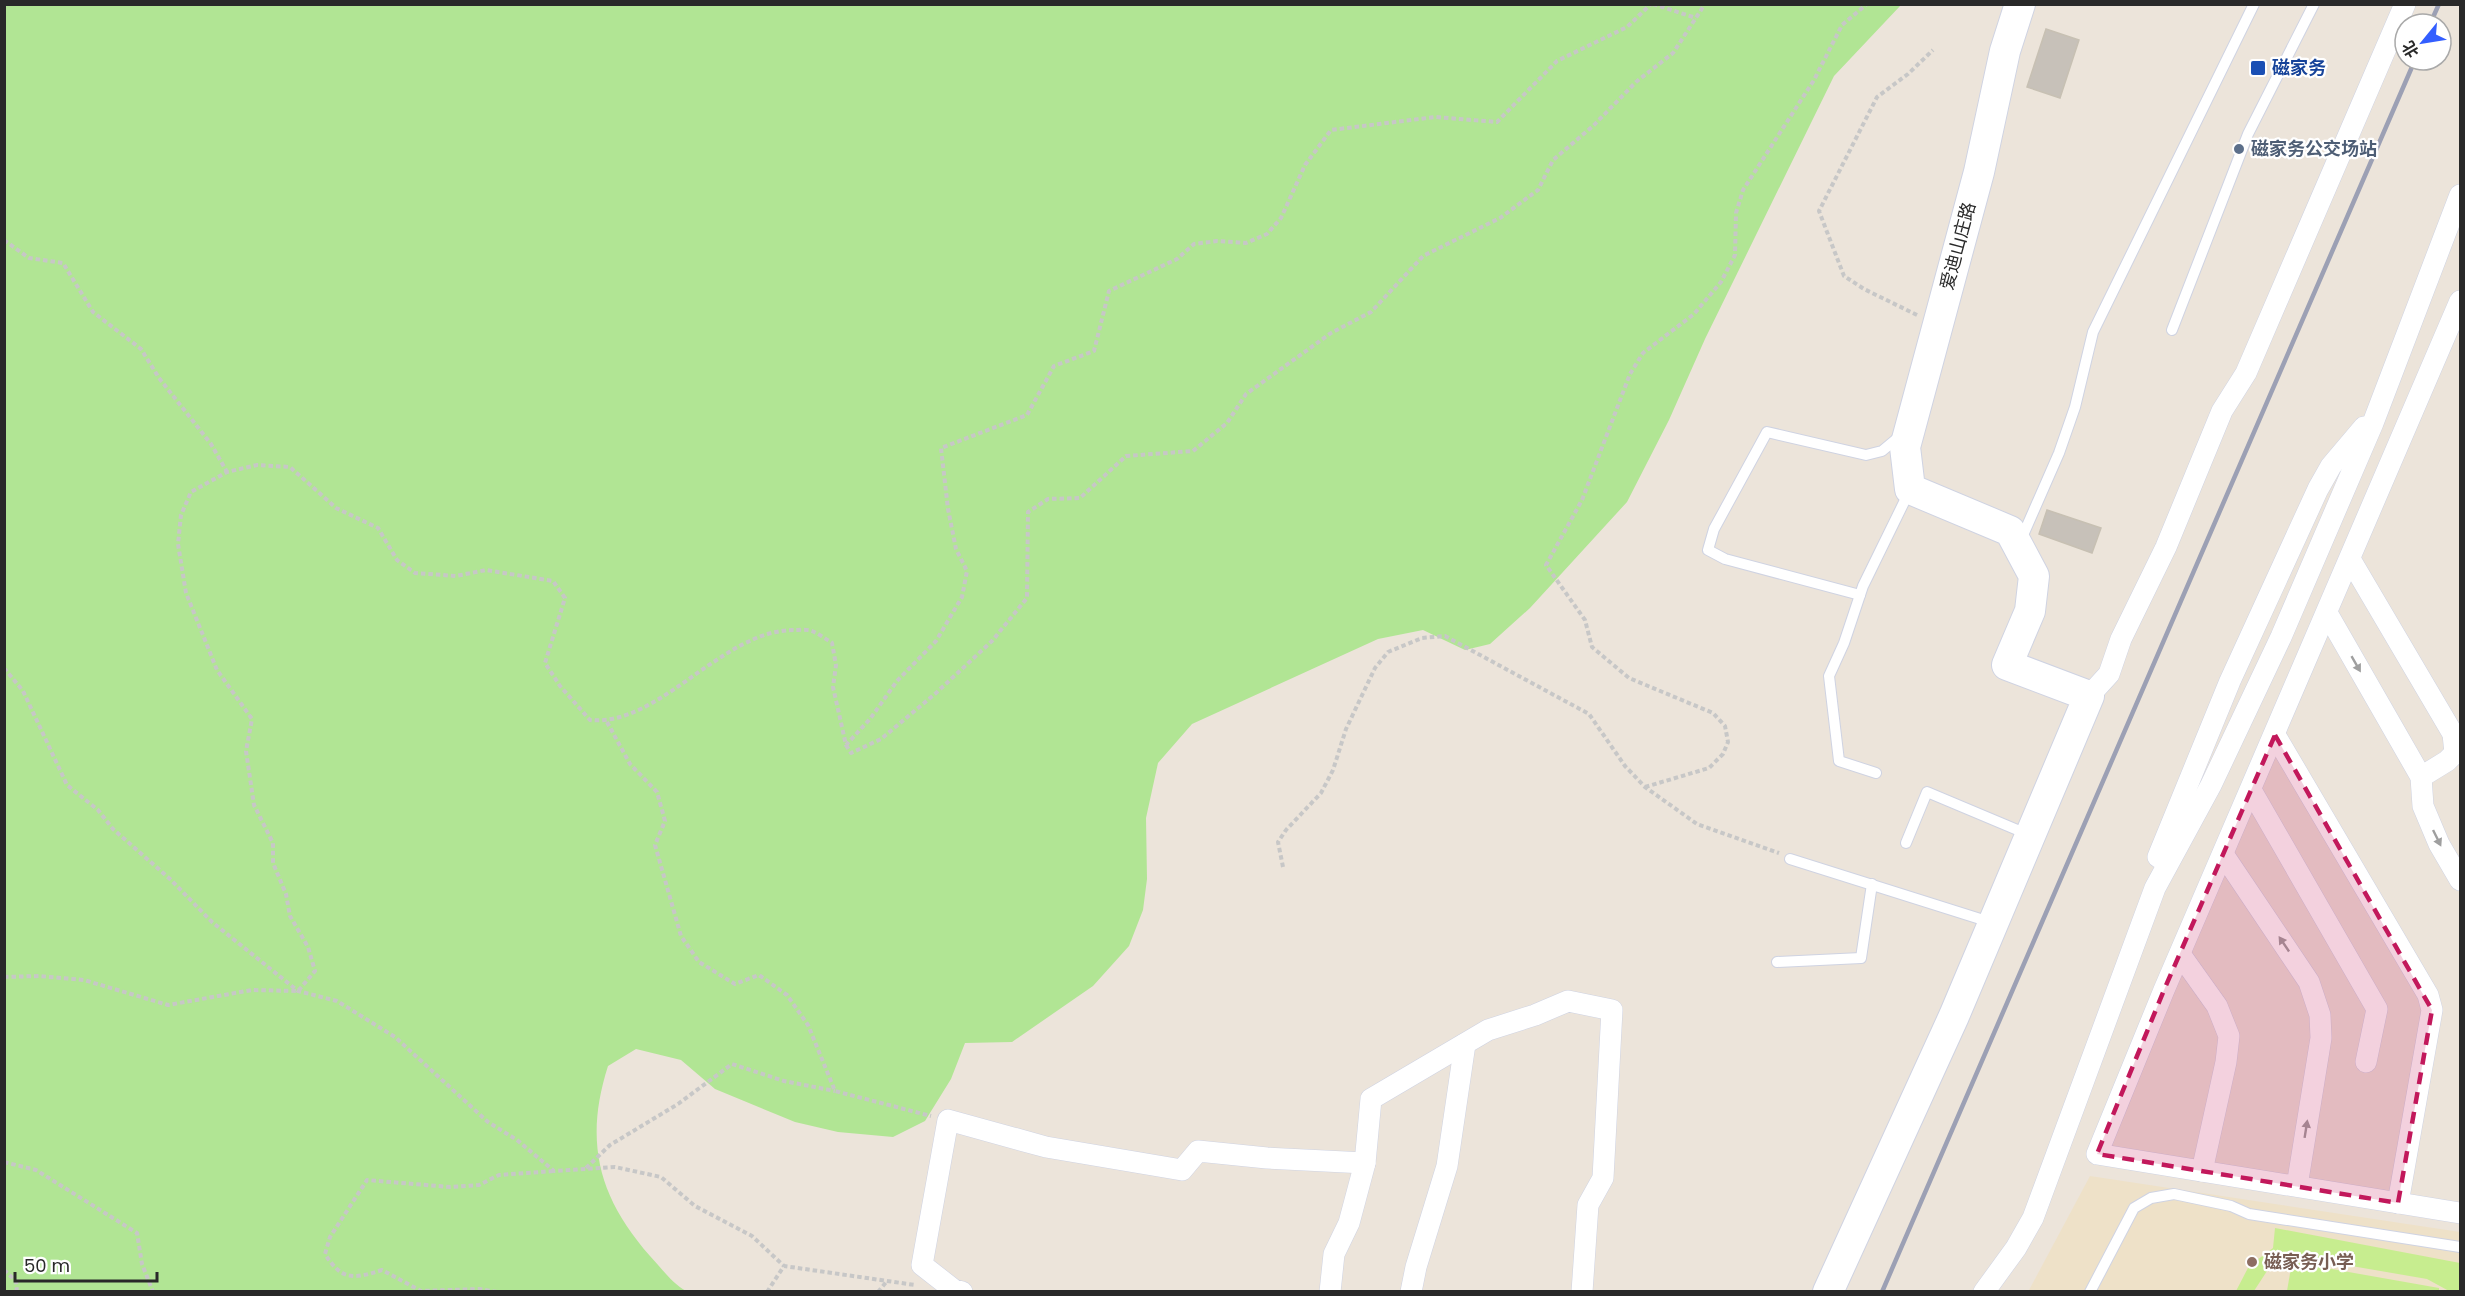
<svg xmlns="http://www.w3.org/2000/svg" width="2465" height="1296" font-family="Poppins,'Noto Sans SC',sans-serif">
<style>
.education{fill:#eee1c8}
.green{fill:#b1e594}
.pitch{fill:#c7ed8f}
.building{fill:#c7c1b9;stroke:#c7c0b3;stroke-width:1.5}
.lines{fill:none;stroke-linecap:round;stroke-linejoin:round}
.lane-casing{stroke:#cfd3e2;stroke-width:12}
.street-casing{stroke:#cfd3e2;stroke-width:22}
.secondary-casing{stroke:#cfd3e2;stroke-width:32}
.path{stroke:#c7c7c7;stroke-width:4;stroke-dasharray:4.5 3;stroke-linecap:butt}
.lane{stroke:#fff;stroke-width:10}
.street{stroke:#fff;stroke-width:21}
.secondary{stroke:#fff;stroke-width:30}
.rail{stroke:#9ca0b4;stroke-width:4.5}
.oneway{fill:#9f9f9f}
.marked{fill:#c2185b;fill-opacity:0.2;stroke:#c2185b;stroke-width:4.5;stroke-dasharray:12 8;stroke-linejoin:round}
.transit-dot{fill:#1a4fb4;stroke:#fff;stroke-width:2}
.service-dot{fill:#5c6f8a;stroke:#fff;stroke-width:2}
.education-dot{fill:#8d6e63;stroke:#fff;stroke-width:2}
.labels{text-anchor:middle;stroke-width:4.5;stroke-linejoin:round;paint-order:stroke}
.transit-label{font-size:18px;font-weight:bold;fill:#164399;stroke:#fff;text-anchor:start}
.service-label{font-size:18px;font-weight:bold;fill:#4e5e75;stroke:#fff;text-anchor:start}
.street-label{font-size:18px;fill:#292929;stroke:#fff}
.education-label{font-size:18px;font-weight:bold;fill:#785e54;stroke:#fff;text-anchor:start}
</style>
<rect width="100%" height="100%" fill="#ece4da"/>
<polygon class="education" points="2090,1176 2460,1232 2460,1291 2028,1292"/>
<path class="green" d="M5,4H1901V5L1834,76L1705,339L1669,420L1627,502L1530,608L1490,644L1465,650L1423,630L1378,639L1192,724L1158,763L1146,818L1147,879L1143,910L1129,946L1093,986L1012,1042L965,1043L951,1079L925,1121L893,1137L838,1132L795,1122L715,1089L681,1060L636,1049L608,1066C584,1141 598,1197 650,1256C662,1269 672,1283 686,1291L5,1292Z"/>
<g class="pitch">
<polygon points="2275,1228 2460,1263 2460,1291 2449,1291 2427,1279 2305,1258 2280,1263 2267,1271 2254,1291 2236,1291 2249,1266 2273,1248"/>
<polygon points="2292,1262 2439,1288 2439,1291 2287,1291"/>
</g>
<g class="building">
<polygon points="2046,29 2079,40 2060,98 2027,87"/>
<polygon points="2047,510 2101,528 2092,553 2039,534"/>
</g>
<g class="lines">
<defs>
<g id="lane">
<polyline points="2172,330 2248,134 2314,4"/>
<polyline points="2020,542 2059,453 2075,407 2093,332 2254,4"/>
<polyline points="1860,595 1725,559 1708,550 1714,529 1767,432 1866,455 1882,451 1900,436"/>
<polyline points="1876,773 1839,761 1829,676 1844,643 1863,586 1909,492"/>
<polyline points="1906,843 1927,792 2027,834"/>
<polyline points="1790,859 1993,923"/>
<polyline points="1777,962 1861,958 1872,884"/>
<polyline points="2090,1292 2134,1208 2151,1198 2174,1194 2231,1206 2249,1214 2460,1247"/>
</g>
<g id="street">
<polyline points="2460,301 2164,990 2097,1154 2460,1213"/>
<polyline points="2350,559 2453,734 2455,753 2447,761 2421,777"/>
<polyline points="2327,613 2421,777 2423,806 2439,844 2460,880"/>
<polyline points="2089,696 2109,674 2121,639 2166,547 2222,411 2246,373 2405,4"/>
<polyline points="2275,735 2428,995 2432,1010 2398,1203"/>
<polyline points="2251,790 2377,1009 2366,1062"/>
<polyline points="2223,854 2309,982 2320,1015 2321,1038 2297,1186"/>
<polyline points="2158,857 2230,681 2318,489 2331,466 2364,427"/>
<polyline points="2180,954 2217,1006 2229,1036 2226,1062 2202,1171"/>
<polyline points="962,1292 954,1290 922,1265 948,1120 1046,1147 1182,1170 1198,1151 1267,1158 1365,1163 1371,1099 1488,1030 1535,1015 1568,1001 1612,1010 1603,1178 1588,1205 1582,1292"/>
<polyline points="1330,1292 1334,1254 1349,1223 1365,1163"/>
<polyline points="1411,1292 1416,1267 1447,1166 1465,1044"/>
<polyline points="1984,1292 2016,1248 2033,1218 2155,888 2211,785 2281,637 2373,423 2460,195"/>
</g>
<polyline id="secondary" points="1828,1292 1954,1016 2089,696 2007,665 2030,611 2034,576 2010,531 1910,489 1905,447 1979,172 2005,51 2020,4"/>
</defs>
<use href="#lane" class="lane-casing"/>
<use href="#street" class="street-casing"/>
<use href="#secondary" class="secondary-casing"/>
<g class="path">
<polyline points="1653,4 1696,18"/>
<polyline points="4,240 29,258 63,263 93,312 141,349 159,378 211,444 227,472"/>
<polyline points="1917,315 1864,289 1844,276 1819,211 1877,97 1908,74 1933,50"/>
<polyline points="4,668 23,691 67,785 98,810 113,829 170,879 212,922 298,991 337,1001 395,1037 488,1122 517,1140 554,1171 615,1167 661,1177 695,1206 752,1236 784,1266"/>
<polyline points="607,722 630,764 657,792 665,821 655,845 681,936 699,962 735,984 759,975 787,995 808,1025 835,1091 931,1116"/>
<polyline points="846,745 851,753 881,739 936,693 992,641 1027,598 1028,512 1048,499 1080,498 1126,456 1193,451 1227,423 1246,394 1331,333 1371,312 1423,256 1500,218 1538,190 1553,160 1593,126 1636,82 1673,53 1705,4"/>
<polyline points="1645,787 1709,768 1723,754 1728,742 1725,726 1713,713 1629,678 1592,647 1585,620 1546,565 1582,500 1630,374 1643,353 1694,314 1721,282 1735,255 1736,213 1743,190 1814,80 1842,25 1867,4"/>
<polyline points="1283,867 1278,842 1286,830 1321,793 1333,770 1346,729 1375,668 1388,652 1422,638 1445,636 1589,714 1625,766 1645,787 1697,824 1779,853"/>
<path d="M4,977L39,976L84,980L168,1005L252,990L298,991L315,971L308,947L290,916L286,894L273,863V843L254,805L246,751L252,719L217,670L186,593L178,544L181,515L191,492L227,472L257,465L290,467L336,508L378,528L397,560L415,573L456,576L486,570L553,581L565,598L545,663L560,686L590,720C659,727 722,630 794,630C799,630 807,629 812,631C819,634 826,639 832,643L836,665L833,687L846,745L870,719L897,681L936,641L962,597L967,571L956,549L948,509L941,448L1027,415L1054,366L1094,351L1109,291L1177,259L1194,244L1217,241L1246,243L1267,234L1281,218L1305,165L1331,130L1435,117L1497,122L1557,61L1627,27L1651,4"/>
<polyline points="4,1162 36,1170 137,1233 142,1264 153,1292"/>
<polyline points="586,1168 610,1145 678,1104 732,1064 784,1081 835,1091"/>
<polyline points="4,1234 4,1249"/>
<polyline points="4,1270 16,1281 17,1292"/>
<path d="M497,1292L479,1289L421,1291L382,1270C354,1279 342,1281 325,1254L330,1237L367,1180L450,1187L479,1185L499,1175L554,1171"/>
<polyline points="767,1292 784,1266 915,1285"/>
<polyline points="878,1292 887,1281"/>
</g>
<use href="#lane" class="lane"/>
<use href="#street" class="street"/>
<use href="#secondary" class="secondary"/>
<g class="rail">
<polyline points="2430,24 2439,4"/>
<polyline points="1882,1292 2415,60"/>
</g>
</g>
<defs><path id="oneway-solid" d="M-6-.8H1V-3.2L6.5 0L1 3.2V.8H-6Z" transform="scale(1.5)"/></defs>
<g class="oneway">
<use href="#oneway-solid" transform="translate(2356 664) rotate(60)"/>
<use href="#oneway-solid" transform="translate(2437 838) rotate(64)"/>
<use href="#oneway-solid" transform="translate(2284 944) rotate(-124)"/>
<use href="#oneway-solid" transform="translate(2306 1129) rotate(-81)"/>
</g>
<path class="marked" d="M2275,735L2432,1010L2398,1203L2097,1154L2164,990Z"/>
<rect class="transit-dot" x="2250" y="60" width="16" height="16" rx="3"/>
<circle class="service-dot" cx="2239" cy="149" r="6"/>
<circle class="education-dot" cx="2252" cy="1262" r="6"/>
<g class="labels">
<g class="transit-label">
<text x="2272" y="74">磁家务</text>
</g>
<g class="service-label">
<text x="2251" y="155">磁家务公交场站</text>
</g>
<g class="street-label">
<text transform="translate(1958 246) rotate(-75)" y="6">爱迪山庄路</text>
</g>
<g class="education-label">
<text x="2264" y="1268">磁家务小学</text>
</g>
</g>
<rect width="2465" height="1296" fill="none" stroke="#292929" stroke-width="12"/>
<g transform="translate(2423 42) rotate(240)"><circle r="28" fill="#ffffff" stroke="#a9a9a9" stroke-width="1.5"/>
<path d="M0-4.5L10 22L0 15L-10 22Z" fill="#335eff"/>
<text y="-9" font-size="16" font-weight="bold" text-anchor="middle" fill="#292929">北</text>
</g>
<path d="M15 1272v9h142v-9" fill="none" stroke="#292929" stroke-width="3"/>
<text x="24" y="1272" font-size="18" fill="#292929" stroke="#ffffff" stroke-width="4.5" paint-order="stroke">50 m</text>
</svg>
